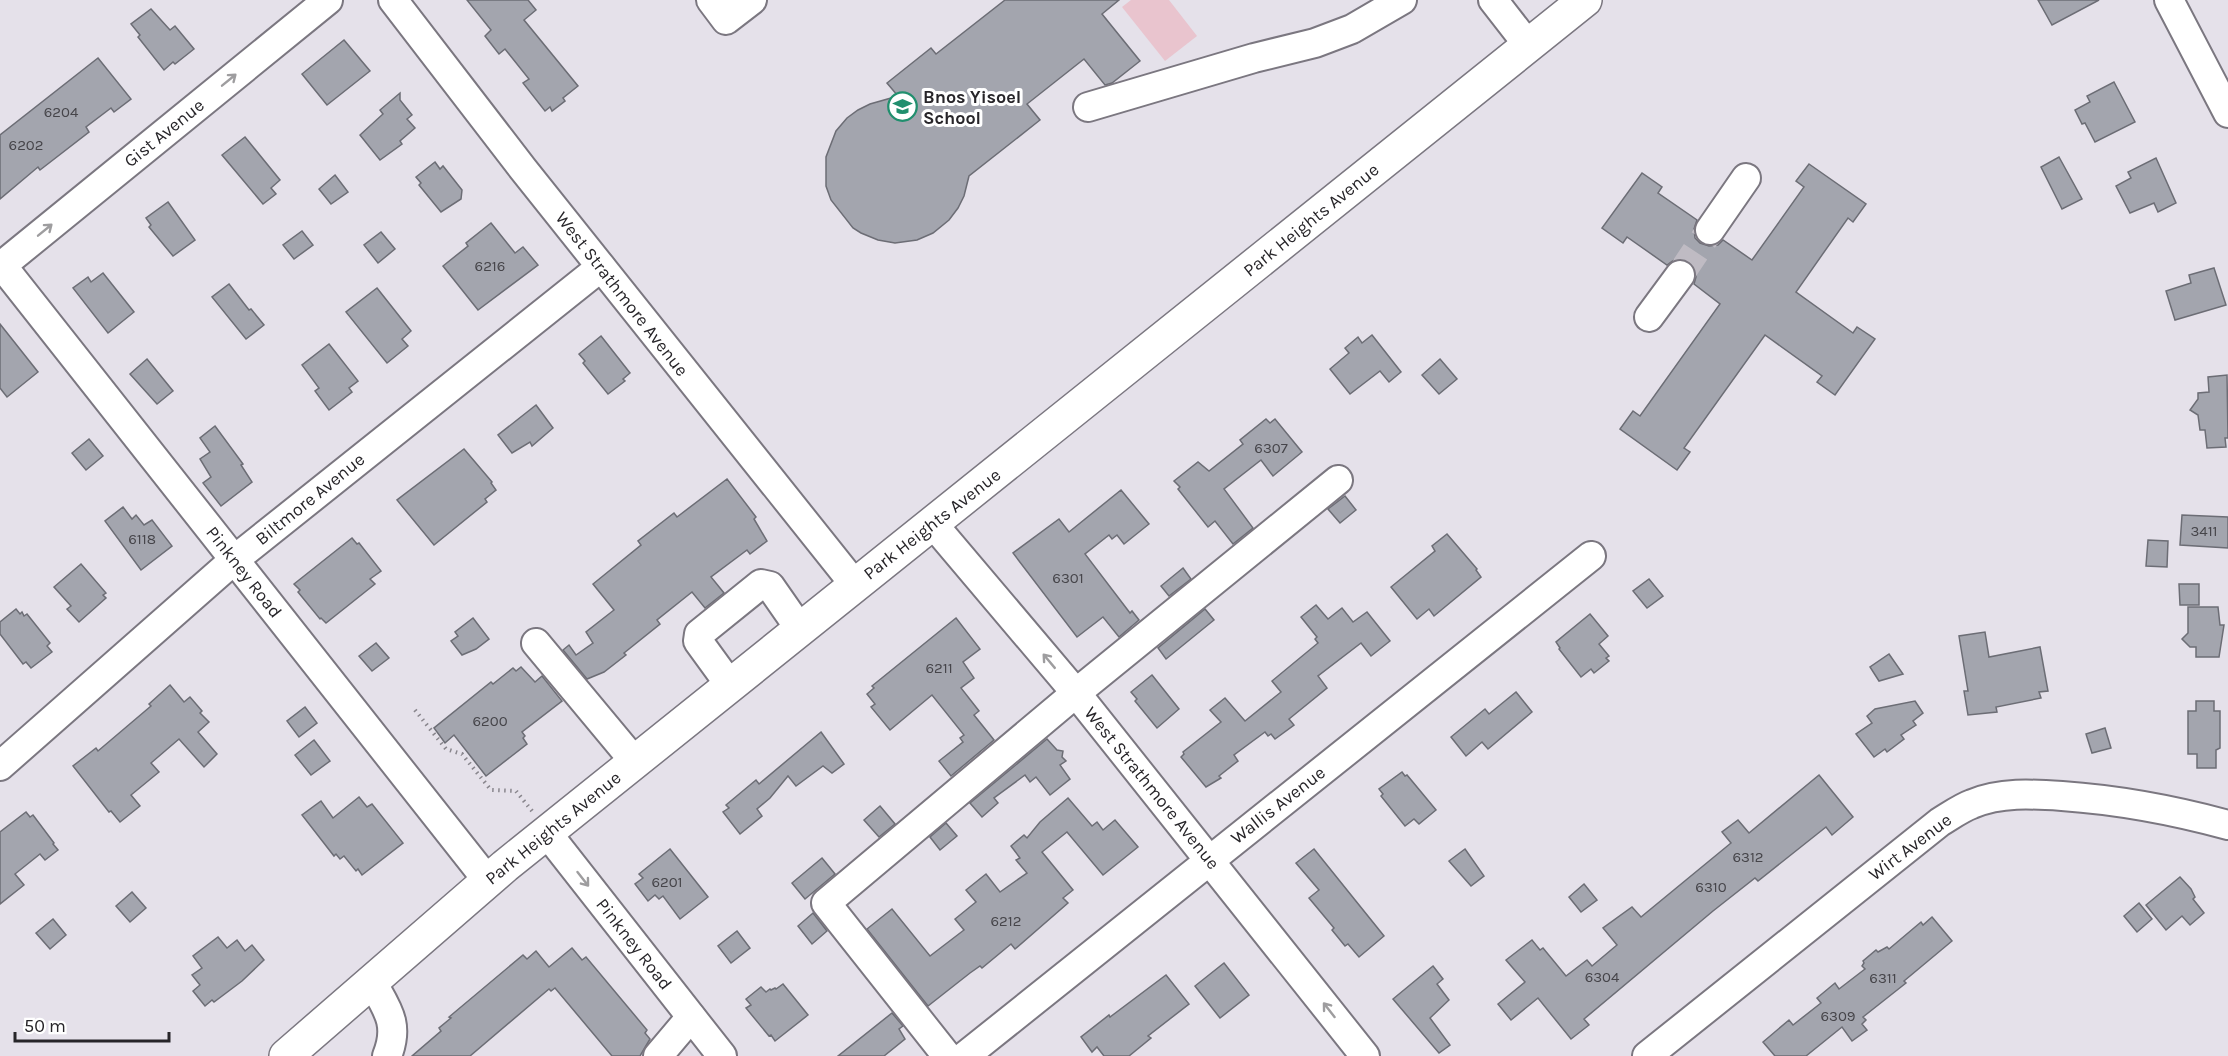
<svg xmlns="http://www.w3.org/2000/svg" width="2228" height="1056" font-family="Karla,sans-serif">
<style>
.green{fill:#e9c4ce}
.building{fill:#a3a5ae;stroke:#6c6d75;stroke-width:1.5}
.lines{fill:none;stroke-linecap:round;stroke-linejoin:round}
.minor-tunnel{stroke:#bfbbc3;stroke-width:28;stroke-dasharray:28 14;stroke-linecap:butt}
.minor-casing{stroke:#7b7780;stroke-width:32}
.major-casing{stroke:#7b7780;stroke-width:36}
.path{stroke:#89868d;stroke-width:4;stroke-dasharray:1.5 4.5;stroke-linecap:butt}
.minor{stroke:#fff;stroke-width:28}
.major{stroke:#fff;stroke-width:33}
.oneway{stroke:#9e9d9f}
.labels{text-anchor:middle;stroke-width:6;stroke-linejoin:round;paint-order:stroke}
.number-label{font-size:15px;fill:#46454a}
.poi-label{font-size:18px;font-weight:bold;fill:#272529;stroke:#fff;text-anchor:start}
.street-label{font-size:18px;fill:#272529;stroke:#fff}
</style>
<rect width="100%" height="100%" fill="#e5e1ea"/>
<polygon class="green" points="1131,0 1169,0 1197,36 1165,61 1122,7"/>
<g class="building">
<polygon points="467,0 528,0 536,10 524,20 578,86 563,98 565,101 552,111 550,107 545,111 523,83 529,79 505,49 499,54 485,36 491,30"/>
<polygon points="1005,0 1119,0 1102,14 1140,61 1112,83 1105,85 1084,59 1027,104 1040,120 969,176 964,196 958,208 949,220 933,233 917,240 895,243 878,240 861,233 853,228 831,200 826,186 826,157 836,131 847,118 858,110 870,104 898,96 887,83 931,48 936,54"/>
<polygon points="2038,0 2099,0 2052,25"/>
<polygon points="151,9 170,30 175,26 194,49 175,64 173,62 164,70 138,37 140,35 131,24"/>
<polygon points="344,40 370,71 327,105 302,74"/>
<polygon points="98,58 131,99 114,112 111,108 86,127 89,132 40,170 38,167 0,199 0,135"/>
<polygon points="2114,82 2135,122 2095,142 2085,123 2082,124 2075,110 2090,102 2087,96"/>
<polygon points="400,93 400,100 412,115 407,119 415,128 400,141 402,144 380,160 360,135 383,114 380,110"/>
<polygon points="245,137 280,180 271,188 276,194 263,204 222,155"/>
<polygon points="2059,157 2082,199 2062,209 2041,167"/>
<polygon points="2156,158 2176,203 2158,212 2154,203 2130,213 2116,186 2131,178 2128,172"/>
<polygon points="435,162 440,169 443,166 462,190 461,199 441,212 419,185 421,183 416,177"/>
<polygon points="1809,164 1866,204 1853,222 1848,218 1796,292 1853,333 1857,327 1875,339 1835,395 1817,382 1822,376 1765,335 1684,448 1690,452 1677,470 1620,429 1633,411 1640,416 1720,304 1694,284 1696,277 1695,269 1689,261 1681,259 1674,260 1667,265 1627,237 1623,243 1602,228 1642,173 1662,187 1658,193 1697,220 1694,229 1695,238 1700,243 1709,246 1718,245 1723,240 1752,260 1804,187 1796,181"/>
<polygon points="335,175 348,192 331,204 319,189"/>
<polygon points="168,202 195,240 173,256 149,227 151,225 146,218"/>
<polygon points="491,223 515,253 523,247 538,265 478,310 443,266 468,246 466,243"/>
<polygon points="302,231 313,245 294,259 283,245"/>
<polygon points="381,232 395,249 378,263 364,245"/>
<polygon points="2214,268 2226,305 2175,320 2166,291 2191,283 2189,275"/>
<polygon points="103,273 134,312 108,333 73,288 88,277 91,282"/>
<polygon points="229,284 249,310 251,309 264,325 246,339 212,297"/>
<polygon points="377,288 411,331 402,339 408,346 387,363 346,312"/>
<polygon points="0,324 38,372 7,397 0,388"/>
<polygon points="1372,335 1401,372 1389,382 1380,371 1350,394 1330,369 1349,353 1345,348 1358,337 1362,343"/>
<polygon points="601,336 630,373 623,379 625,381 608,394 583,363 585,361 579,354"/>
<polygon points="329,344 358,381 349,388 352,392 329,410 315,391 319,388 302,365"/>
<polygon points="147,359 173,391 157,404 130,374"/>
<polygon points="1440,359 1457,379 1439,394 1422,375"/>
<polygon points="2227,375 2228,438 2225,438 2226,447 2207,448 2205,430 2200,430 2198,415 2190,410 2198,399 2198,393 2209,392 2208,377"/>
<polygon points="536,405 553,428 532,446 530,442 512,453 498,435"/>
<polygon points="1266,419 1270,423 1275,419 1302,452 1273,476 1261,460 1224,489 1253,528 1233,544 1215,521 1208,527 1178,489 1180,487 1174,481 1198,462 1209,471 1243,444 1240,440"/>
<polygon points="215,426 243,464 241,465 252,482 221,506 203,483 211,477 200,459 210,452 200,438"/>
<polygon points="89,439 103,456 86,470 72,453"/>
<polygon points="464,449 492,482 491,483 496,490 485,499 487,502 434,545 397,500"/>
<polygon points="727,479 756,517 754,519 767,541 750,554 747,550 711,577 724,593 705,608 692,592 657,620 660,624 624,653 626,655 604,672 587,679 563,650 569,645 576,655 593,643 586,632 614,610 593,584 641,545 638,541 674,513 677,517"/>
<polygon points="1121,490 1149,524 1124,544 1117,535 1112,539 1109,535 1085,554 1130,613 1132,611 1139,620 1119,637 1103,617 1077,637 1013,553 1059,519 1069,532"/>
<polygon points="1345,496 1356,510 1340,523 1328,509"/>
<polygon points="123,507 132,519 136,515 144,525 152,520 172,546 141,570 105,521"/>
<polygon points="2182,515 2228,517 2228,548 2180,545"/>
<polygon points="1447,534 1477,569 1476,570 1481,577 1434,616 1429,609 1417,619 1391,587 1435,551 1432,546"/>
<polygon points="352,538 357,544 359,543 381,571 370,579 375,584 326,623 321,618 320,619 298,592 300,590 294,584"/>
<polygon points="2148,540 2168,541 2167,567 2146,566"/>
<polygon points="81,564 106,593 103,595 106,598 79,622 67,609 71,606 54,587"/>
<polygon points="1183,568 1191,579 1169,596 1161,586"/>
<polygon points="1649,579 1663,596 1647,608 1633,591"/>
<polygon points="2179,584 2199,584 2199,605 2180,605"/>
<polygon points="1316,605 1328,619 1342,608 1353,622 1367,612 1390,641 1371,656 1361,643 1318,676 1327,688 1289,719 1294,725 1275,739 1271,734 1268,736 1265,732 1234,755 1238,761 1219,776 1221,778 1206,787 1181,757 1184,754 1183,752 1221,722 1210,710 1225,698 1245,721 1281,692 1272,681 1318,643 1315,639 1317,637 1301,617"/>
<polygon points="2188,607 2218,607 2220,625 2224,625 2219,657 2196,657 2196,647 2190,647 2182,639 2188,633"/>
<polygon points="16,609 20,614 22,612 24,616 27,614 50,643 47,646 52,652 31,668 26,662 23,664 0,634 0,622"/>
<polygon points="1205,609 1214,620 1166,659 1158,648"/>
<polygon points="1590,614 1608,636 1599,644 1609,656 1606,658 1609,661 1594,673 1591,669 1581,677 1559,649 1560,648 1556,642"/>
<polygon points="473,618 489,639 476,649 462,655 451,641 458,636 455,632"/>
<polygon points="956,618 980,649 963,662 974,678 961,688 979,711 974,715 994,740 951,776 939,761 963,742 960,738 964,735 932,695 890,730 871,707 875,704 867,694 874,688 872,686"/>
<polygon points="1985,632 1989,657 2040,647 2048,691 2039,692 2041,698 1996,707 1997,712 1968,715 1964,691 1968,691 1959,636"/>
<polygon points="376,643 389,658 372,671 359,656"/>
<polygon points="1889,654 1903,674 1879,681 1870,667"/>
<polygon points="521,667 535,682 542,676 562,701 522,732 525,736 523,738 527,744 486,776 454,735 445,743 434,728 491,682 493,684 513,668 516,671"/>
<polygon points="1152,675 1179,709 1157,728 1135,701 1137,699 1131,692"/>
<polygon points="170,685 184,702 190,697 202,711 200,713 209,722 198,732 217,754 204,767 179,739 151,763 159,772 131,795 140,806 120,822 111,811 109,812 73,766 96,748 98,751 151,706 149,704"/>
<polygon points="1516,692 1532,712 1488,749 1482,742 1466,756 1451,737 1485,709 1489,714"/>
<polygon points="1915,701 1923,713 1913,721 1916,725 1901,735 1904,739 1887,752 1885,749 1874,757 1856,734 1872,723 1867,716 1875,709"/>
<polygon points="2196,701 2214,701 2214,711 2220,711 2220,748 2216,750 2216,768 2197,768 2197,754 2188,754 2188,711 2196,711"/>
<polygon points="305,707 317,723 299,737 287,721"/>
<polygon points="2105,728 2111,748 2092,753 2086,734"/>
<polygon points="821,732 844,764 832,773 823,766 796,786 788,776 770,798 757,809 762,816 740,834 723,812 729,808 726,805 756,780 759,784"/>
<polygon points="1047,739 1057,750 1063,751 1062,757 1066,761 1060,765 1070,779 1050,795 1036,777 1030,782 1025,775 994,798 998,803 982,817 970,803"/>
<polygon points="314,740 330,761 311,775 295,755"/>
<polygon points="1402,772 1405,776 1407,775 1436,810 1419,824 1414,819 1405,826 1381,796 1383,794 1379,789"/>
<polygon points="1819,775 1853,817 1832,835 1826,827 1758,881 1755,878 1713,911 1584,1019 1589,1025 1571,1039 1538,998 1511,1020 1498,1004 1525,982 1506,960 1532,940 1540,950 1543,948 1566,976 1587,960 1592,966 1617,945 1603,928 1632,907 1641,917 1731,843 1722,832 1738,820 1749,833"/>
<polygon points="359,797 367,807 372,804 403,843 362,875 358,869 356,871 344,856 340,859 336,854 334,856 302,815 321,801 333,818"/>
<polygon points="1068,798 1092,826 1097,822 1103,830 1115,820 1138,847 1103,875 1067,832 1042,852 1073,890 1063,898 1068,903 1015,949 1011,944 982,968 980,966 970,973 928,1006 867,929 892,909 930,956 964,930 955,919 976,902 966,890 986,874 1000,892 1027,873 1016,860 1020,858 1011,846 1024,835 1027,838 1040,822"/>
<polygon points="880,806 895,824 879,837 864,820"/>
<polygon points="26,812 30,817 33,815 54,843 53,844 58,850 45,860 40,854 15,874 24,885 0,904 0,832"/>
<polygon points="946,823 957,836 940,850 930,837"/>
<polygon points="670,849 708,897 680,919 663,896 659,899 655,895 648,901 635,884 643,878 639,874"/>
<polygon points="1314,849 1384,936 1359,957 1348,944 1345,946 1332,930 1334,928 1309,898 1319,890 1296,863"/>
<polygon points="1465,849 1484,876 1471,886 1449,861"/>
<polygon points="822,858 835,874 805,899 792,883"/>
<polygon points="2180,877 2191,889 2195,897 2193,899 2204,913 2190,925 2182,916 2166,930 2146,905"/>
<polygon points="1584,884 1597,900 1581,912 1569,897"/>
<polygon points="132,892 146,908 130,922 116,906"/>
<polygon points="2139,903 2152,919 2137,932 2124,916"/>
<polygon points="813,913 827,931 812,944 798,926"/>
<polygon points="1932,917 1952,941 1904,981 1906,983 1863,1017 1866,1020 1862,1024 1867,1030 1852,1041 1842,1027 1806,1056 1775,1056 1763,1042 1789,1020 1793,1025 1821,1003 1817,998 1835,983 1839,989 1865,969 1862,966 1864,963 1863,961 1876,950 1878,952 1887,947 1889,949 1921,922 1923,925"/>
<polygon points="53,919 66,935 50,949 36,933"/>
<polygon points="737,931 750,948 731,963 718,946"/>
<polygon points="218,937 227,948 237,940 245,951 252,945 264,960 242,981 214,1002 212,1000 205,1006 193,991 200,985 192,975 202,968 193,956"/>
<polygon points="572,948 582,960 586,957 647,1030 645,1033 650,1039 640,1056 612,1056 555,988 551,991 549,989 470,1056 412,1056 441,1031 439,1028 451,1018 449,1017 523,955 527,959 536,951 549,967"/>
<polygon points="1224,963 1249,995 1220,1018 1195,986"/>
<polygon points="1433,966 1443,979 1437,984 1449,1000 1430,1018 1450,1045 1439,1053 1393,999"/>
<polygon points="1166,975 1189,1004 1148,1036 1151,1038 1129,1056 1104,1056 1097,1047 1092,1052 1081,1037 1109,1015 1110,1017"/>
<polygon points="783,984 808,1015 775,1041 771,1035 769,1036 746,1008 751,1005 746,999 761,987 766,992 770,989 771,990 775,988 776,989"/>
<polygon points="892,1013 903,1026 899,1029 905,1039 884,1056 838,1056"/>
</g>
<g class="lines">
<polyline class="minor-tunnel" points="1680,275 1710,230"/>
<defs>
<g id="minor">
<polyline points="393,0 523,169 855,585"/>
<polyline points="711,0 726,20 752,0"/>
<polyline points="1493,0 1528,45"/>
<polyline points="2169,0 2228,113"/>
<polyline points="1088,107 1254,58 1315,43 1352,29 1402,0"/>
<polyline points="1710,230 1746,178"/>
<polyline points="0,263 488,881"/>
<polyline points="0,267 328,0"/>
<polyline points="1649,317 1680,275"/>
<polyline points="933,524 1076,693 1365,1056"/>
<polyline points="536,643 635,762"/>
<polyline points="730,685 698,641 699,634 761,584 770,586 800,629"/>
<polyline points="0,766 234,560 601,267"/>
<polyline points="547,833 722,1056"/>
<path d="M372,982C387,1009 400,1024 387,1056"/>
<polyline points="658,1056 691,1017"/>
<polyline points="947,1056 826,903 1076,693 1338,480"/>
<polyline points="965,1056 1591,556"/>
<path d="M1647,1056L1940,822C1950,816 1961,808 1972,804C2000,792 2032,794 2062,796C2119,800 2173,810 2228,825"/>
</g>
<polyline id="major" points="286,1056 505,866 1585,0"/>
</defs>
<use href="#minor" class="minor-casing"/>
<use href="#major" class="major-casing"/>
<polyline class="path" points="415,710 446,749 462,754 491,790 516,791 532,811"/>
<use href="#minor" class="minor"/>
<use href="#major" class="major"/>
</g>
<defs><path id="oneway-shaft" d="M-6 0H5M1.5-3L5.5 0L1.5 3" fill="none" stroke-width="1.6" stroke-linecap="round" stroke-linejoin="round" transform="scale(1.5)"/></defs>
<g class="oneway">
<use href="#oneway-shaft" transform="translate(229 80) rotate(-39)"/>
<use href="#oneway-shaft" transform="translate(45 230) rotate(-39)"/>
<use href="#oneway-shaft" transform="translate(1049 661) rotate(-130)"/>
<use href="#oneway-shaft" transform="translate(583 879) rotate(52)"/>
<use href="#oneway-shaft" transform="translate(1329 1010) rotate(-128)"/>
</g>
<defs>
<symbol id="school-ring" viewBox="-11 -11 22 22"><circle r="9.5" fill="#fff" stroke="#218f6e" stroke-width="1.5"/><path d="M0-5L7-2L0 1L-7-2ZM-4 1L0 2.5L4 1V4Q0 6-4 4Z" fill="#218f6e"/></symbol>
</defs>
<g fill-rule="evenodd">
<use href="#school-ring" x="886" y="90" width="33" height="33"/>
</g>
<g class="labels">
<g class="number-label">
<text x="61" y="117">6204</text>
<text x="26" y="150">6202</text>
<text x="490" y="271">6216</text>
<text x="1271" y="453">6307</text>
<text x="2204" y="536">3411</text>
<text x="142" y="544">6118</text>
<text x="1068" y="583">6301</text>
<text x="939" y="673">6211</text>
<text x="490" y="726">6200</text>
<text x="1748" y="862">6312</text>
<text x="667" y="887">6201</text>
<text x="1711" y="892">6310</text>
<text x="1006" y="926">6212</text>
<text x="1602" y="982">6304</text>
<text x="1883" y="983">6311</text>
<text x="1838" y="1021">6309</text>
</g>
<g class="poi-label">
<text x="923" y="103">Bnos Yisoel<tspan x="923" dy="21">School</tspan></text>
</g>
<g class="street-label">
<text transform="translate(164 133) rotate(-39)" y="6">Gist Avenue</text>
<text transform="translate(1311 220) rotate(-39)" y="6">Park Heights Avenue</text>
<text transform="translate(622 294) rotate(52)" y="6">West Strathmore Avenue</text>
<text transform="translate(310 499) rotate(-39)" y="6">Biltmore Avenue</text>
<text transform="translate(932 524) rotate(-38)" y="6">Park Heights Avenue</text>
<text transform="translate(244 572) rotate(52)" y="6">Pinkney Road</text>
<text transform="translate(1152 788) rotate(51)" y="6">West Strathmore Avenue</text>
<text transform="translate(1278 805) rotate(-38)" y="6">Wallis Avenue</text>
<text transform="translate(553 828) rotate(-39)" y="6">Park Heights Avenue</text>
<text transform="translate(1910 847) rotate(-37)" y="6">Wirt Avenue</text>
<text transform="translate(634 944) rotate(52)" y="6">Pinkney Road</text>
</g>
</g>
<path d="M15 1032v9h154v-9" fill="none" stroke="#272529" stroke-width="3"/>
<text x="24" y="1032" font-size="18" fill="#272529" stroke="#ffffff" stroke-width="4.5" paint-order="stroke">50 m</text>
</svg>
